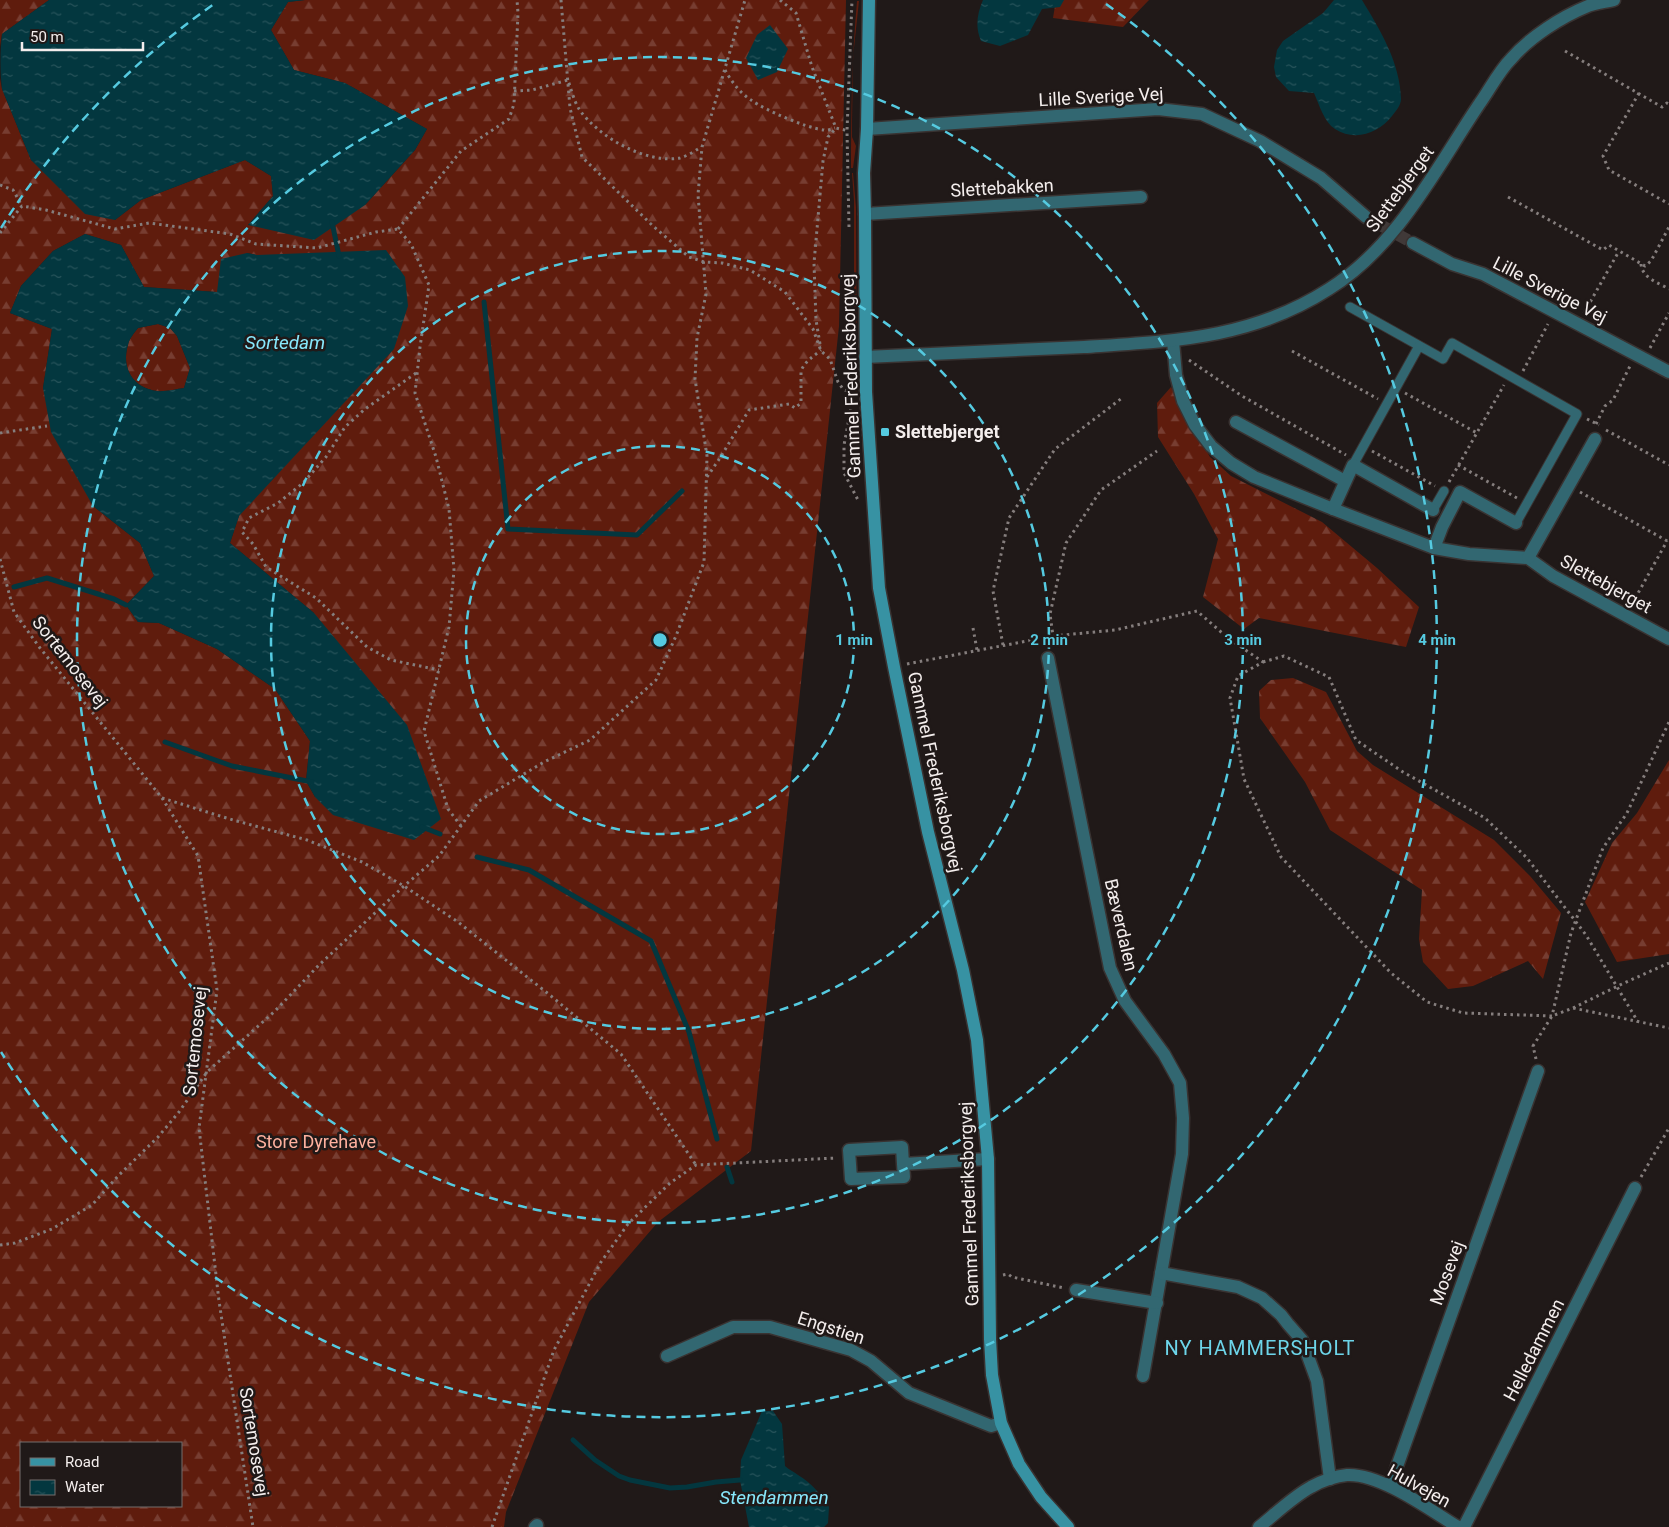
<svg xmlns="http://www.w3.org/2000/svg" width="1669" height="1527" font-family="Roboto,sans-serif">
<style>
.green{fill:#5f1c0d}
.forest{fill:url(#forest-firs);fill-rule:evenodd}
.water{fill:url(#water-ripples);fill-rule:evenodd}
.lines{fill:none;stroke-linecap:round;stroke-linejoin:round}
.stream{stroke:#03373f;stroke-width:5}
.street-tunnel{stroke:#403938;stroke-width:12;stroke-dasharray:12 6;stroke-linecap:butt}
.lane-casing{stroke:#393332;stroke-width:11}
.street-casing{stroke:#393332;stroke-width:15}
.secondary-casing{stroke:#393332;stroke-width:15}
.path{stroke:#857e7d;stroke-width:3;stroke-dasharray:2.5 4;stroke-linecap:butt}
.lane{stroke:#326771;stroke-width:9}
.street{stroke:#326771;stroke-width:12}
.secondary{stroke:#3792a3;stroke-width:12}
.ring{fill:none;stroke:#55cae0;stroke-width:2.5;stroke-dasharray:9 6}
.poi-dot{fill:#55cae0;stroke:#201918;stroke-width:2}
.labels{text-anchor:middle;stroke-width:5;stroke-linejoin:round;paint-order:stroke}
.street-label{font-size:18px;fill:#f4eeed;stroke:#201918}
.poi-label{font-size:18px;font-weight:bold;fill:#f4eeed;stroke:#201918;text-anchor:start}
.park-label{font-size:18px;fill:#feb09e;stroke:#201918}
.water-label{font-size:19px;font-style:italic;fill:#87e8fc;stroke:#201918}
.quarter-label{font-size:20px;letter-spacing:1px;fill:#6dd5e9;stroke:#201918}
.centre{fill:#55cae0;stroke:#201918;stroke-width:2.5}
.ring-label{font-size:15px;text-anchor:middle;font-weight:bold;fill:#55cae0;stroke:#201918;stroke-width:5;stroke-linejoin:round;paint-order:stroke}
</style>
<defs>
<pattern id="forest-firs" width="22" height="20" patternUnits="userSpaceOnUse" patternTransform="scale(1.25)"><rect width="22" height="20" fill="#5f1c0d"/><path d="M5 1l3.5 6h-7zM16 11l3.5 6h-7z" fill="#773d31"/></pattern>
<pattern id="water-ripples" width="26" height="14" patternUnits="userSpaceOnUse" patternTransform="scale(1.25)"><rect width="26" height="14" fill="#03373f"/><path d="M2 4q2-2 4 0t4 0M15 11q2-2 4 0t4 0" fill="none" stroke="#28545b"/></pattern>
</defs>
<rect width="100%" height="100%" fill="#201918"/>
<g class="green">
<path d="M857,1H859L853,57L852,123V137L856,146L853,168H851C851,112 852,56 857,1Z"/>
<polygon points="852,173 853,173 856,207 857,393 854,392 854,201"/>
</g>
<g class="forest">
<polygon points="0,0 49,0 2,34 0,47"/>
<path d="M305,0H846L839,326L751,1151L658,1222L589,1302L506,1512L504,1527H0V78L2,89L31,160L115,220L141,200L245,160L271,176L273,196L248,225L365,205L415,150L427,129L345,83L294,70L271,30L288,2ZM85,234L121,245L144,287L217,292L247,253L257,255L239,516L230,543L314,613L315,797L306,781L310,741L275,689L217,649L159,623L138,622L126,605L154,576L140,543L93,506L43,388L52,329L10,313L21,286L53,251ZM21,1443H181V1506H21Z"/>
<polygon points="1056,0 1149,0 1123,27 1053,18"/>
<path d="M158,324L170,328L177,336L190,368L184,388C176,389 165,392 157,391C133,388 121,368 128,345C129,339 134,333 138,328Z"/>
<polygon points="1171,387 1210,457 1231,476 1322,522 1377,568 1419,607 1406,647 1259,618 1244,629 1203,597 1218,539 1194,494 1158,437 1157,403"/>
<polygon points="1293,678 1326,692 1357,751 1373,765 1494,840 1530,876 1561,913 1543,979 1528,961 1473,986 1448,989 1423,962 1419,939 1422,890 1330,830 1305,782 1260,718 1259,691 1271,680"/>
<polygon points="1669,760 1669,954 1617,962 1585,902 1612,843 1637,813"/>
</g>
<g class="water">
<path d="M49,0H305L288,2L271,30L294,70L345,83L427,129L415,150L365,205L314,240L248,225L273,196L271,176L245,160L141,200L115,220L85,214L31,160L2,89C0,71 0,52 2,34Z"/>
<path d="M983,0H1064L1060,7L1042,9L1028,35L1000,46L981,41C975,27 977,14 983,0Z"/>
<path d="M1334,0H1362C1380,30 1400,62 1401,99C1401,105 1396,111 1392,116C1379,133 1355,142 1335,129C1324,122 1319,104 1314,93L1289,91L1276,77L1274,67L1277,50L1283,41L1323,13Z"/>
<polygon points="770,25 788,49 777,72 758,80 746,58 757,35"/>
<path d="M85,234L121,245L144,287L217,292L221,259L247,253L257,255L386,250L405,277L408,306L394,349L239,516L230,543L314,613L407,725L441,819L414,840L333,815L315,797L306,781L310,741L275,689L217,649L159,623L138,622L126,605L154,576L140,543L93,506L51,432L43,388L52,329L10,313L21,286L53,251ZM158,324L170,328L177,336L190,368L184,388C176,389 165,392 157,391C133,388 121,368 128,345C129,339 134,333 138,328Z"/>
<path d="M762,1411H773L782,1424L785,1466C789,1470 793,1471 798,1475C812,1483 821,1495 829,1507L828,1523L824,1527H749L740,1480L741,1460Z"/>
</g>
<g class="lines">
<g class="stream">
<polyline points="332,222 339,256"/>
<polyline points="484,302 508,529 637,535 682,491"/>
<polyline points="14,587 47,578 114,599 126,605"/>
<polyline points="165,742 232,766 312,782"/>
<polyline points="422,827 440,834"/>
<polyline points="477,857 529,870 651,941 689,1032 717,1139"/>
<polyline points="727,1167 732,1182"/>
<polyline points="573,1440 595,1460 619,1476 630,1480 670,1488 687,1487 716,1482 740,1480"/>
</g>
<polyline class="street-tunnel" points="1366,217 1413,243"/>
<defs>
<g id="lane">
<polyline points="1350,307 1443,359 1452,343 1577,414 1516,523"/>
<polyline points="1353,465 1419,346"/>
<polyline points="1433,510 1444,491"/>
</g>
<g id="street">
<polyline points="867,129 1158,109 1202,114 1260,141 1321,178 1366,217"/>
<polyline points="865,214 1141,197"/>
<polyline points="1413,243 1452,264 1483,274 1669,372"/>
<polyline points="1173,341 1176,375 1183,401 1195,425 1211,446 1231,463 1254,477 1333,509 1434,548 1469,554 1528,558 1553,576 1669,639"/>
<path d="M865,357C938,353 1011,351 1084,347C1174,341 1251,339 1329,289C1398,246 1436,168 1480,103C1490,89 1499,71 1511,59C1530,37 1561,17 1588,6C1596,3 1606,2 1614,0"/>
<polyline points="1236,422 1345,481"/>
<polyline points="1333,509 1353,465 1433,510"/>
<polyline points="1434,548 1442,527 1460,492 1516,523"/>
<polyline points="1528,558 1595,439"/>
<polyline points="1048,658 1110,968 1125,1001 1164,1054 1180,1083 1183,1118 1182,1154 1143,1376"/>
<polyline points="903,1164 902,1147 849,1150 851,1179 904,1177 903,1164 988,1159"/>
<polyline points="1161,1273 1238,1287 1262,1298 1281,1315 1288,1324 1302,1340 1317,1381 1330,1479"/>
<polyline points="1076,1290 1157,1303"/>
<polyline points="667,1356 733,1327 770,1327 851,1350 871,1361 909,1393 991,1426 1001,1423"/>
<polyline points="1390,1486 1538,1071"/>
<polyline points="535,1527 537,1525"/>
<path d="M1259,1527C1274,1515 1294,1496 1311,1487C1321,1481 1336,1476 1347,1475C1380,1473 1430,1510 1458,1527"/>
<polyline points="1464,1527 1635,1188"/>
</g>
<polyline id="secondary" points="869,0 867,129 864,173 865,214 866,392 879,588 894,667 928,832 963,970 977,1040 988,1159 990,1339 992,1375 1001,1423 1019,1464 1041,1497 1068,1527"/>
</defs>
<use href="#lane" class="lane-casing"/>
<use href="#street" class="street-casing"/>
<use href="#secondary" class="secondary-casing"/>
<g class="path">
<polyline points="561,0 570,108 582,157 653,226 689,257 704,262 722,263 750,270 785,292 813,329 821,351 830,359 838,382 843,389 853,394"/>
<polyline points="780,0 796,13 812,67 836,128 849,131"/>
<polyline points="1565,51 1662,107 1667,103 1669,104"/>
<path d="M725,70C731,81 740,93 751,100C765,110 806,128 824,130C827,131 832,129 835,128"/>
<path d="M514,91L532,90L568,80C571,89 574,101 579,109C598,137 646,164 680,158C687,156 695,151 701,147"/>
<polyline points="1639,93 1603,156 1609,170 1669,204"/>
<polyline points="0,185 13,190 22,206"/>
<polyline points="1508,197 1603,250 1609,245 1645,266 1651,261 1669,227"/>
<polyline points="849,227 847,131 852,0"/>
<polyline points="398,229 461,151 509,119 514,104 518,13 517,0"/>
<polyline points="0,233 22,206 46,210 115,229 149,223 230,234 256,244 317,248 376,232 398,229 411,244 429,285 420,347 415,393 436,457 449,509 454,570 449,627 424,731 448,809 461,826"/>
<path d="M1641,264C1642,278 1659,283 1669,289"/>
<polyline points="1584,313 1619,251"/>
<polyline points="820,344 816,320 814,263 823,161 828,137 836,128"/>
<polyline points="1650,348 1669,313"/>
<polyline points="1292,351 1378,399"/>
<polyline points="1189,360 1242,396 1346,455"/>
<polyline points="1523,371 1548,324"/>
<polyline points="416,373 365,409 345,427 326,457 303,483 278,503 249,518 242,532 253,544 266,567 316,598 367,647 391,660 439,670"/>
<polyline points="1405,393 1477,433"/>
<polyline points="852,403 844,445 844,473 858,500"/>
<polyline points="1587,419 1599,425"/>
<polyline points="1596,424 1605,406 1613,400 1630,366"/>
<polyline points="1606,430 1669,465"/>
<polyline points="0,433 47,426"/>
<polyline points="1372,451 1435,486"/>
<polyline points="1458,465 1517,498"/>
<path d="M707,477L720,458L749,410L789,404L795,408L801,403V371C805,361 813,357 821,350"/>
<polyline points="1449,482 1504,385"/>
<polyline points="1580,492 1669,542"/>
<polyline points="0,559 14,612 40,648 162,798 198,856 217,990 199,1128 219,1301 253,1527"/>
<polyline points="1632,604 1667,541"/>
<polyline points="973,628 977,650"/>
<polyline points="1003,645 993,591 1009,518 1055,449 1122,398"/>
<polyline points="1051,645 1053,636 1050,614 1066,543 1101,490 1157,451"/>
<polyline points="1263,662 1284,656 1329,677 1356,740 1403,772 1485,818 1527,858 1586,935 1638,1022"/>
<polyline points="907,664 1053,636 1115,630 1197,611 1228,638 1263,662 1238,676 1230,698 1244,779 1281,857 1391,973 1427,1002 1463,1013 1552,1016 1571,933 1603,848 1627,813 1669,722"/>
<polyline points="162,798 233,820 307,840 362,862 404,886 458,922 551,996 621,1054 696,1165"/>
<polyline points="1573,1008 1624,983 1669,963"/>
<polyline points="1536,1059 1533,1046 1552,1016 1573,1008 1669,1028"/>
<polyline points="1641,1177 1669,1128"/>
<polyline points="0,1245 15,1243 52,1229 92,1205 119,1175 158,1137 179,1112 207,1072 275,1011 319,965 404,886 439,856 479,801 544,762 590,740 656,680 676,636 704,562 707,456 695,379 697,338 706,294 698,195 702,147 745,0"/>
<polyline points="1003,1275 1008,1274 1012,1277 1064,1288"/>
<polyline points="492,1527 554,1350 601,1262 628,1224 670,1183 696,1165 836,1158"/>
</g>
<use href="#lane" class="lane"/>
<use href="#street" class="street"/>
<use href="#secondary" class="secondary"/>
</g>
<g class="ring">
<circle cx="660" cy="640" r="194"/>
<circle cx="660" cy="640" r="389"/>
<circle cx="660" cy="640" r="583"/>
<path d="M1 228A777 777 0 0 1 214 4M1106 4A777 777 0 1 1 1 1052"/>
</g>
<rect class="poi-dot" x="880" y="427" width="10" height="10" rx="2.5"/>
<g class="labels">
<g class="street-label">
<text transform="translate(1101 97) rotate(-3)" y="6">Lille Sverige Vej</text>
<text transform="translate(1002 188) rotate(-3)" y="6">Slettebakken</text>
<text transform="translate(1400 189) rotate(-54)" y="6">Slettebjerget</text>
<text transform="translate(1550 290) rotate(27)" y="6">Lille Sverige Vej</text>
<text transform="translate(851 376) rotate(-92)" y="6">Gammel Frederiksborgvej</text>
<text transform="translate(1606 584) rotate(29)" y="6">Slettebjerget</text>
<text transform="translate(70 662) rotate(52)" y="6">Sortemosevej</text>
<text transform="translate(935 772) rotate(78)" y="6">Gammel Frederiksborgvej</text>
<text transform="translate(1121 925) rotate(77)" y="6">Bæverdalen</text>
<text transform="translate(195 1041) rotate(-84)" y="6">Sortemosevej</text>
<text transform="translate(969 1204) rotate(-92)" y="6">Gammel Frederiksborgvej</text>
<text transform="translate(1447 1273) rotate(-70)" y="6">Mosevej</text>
<text transform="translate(831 1328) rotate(18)" y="6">Engstien</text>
<text transform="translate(1534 1350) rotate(-63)" y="6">Helledammen</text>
<text transform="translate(254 1442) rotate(81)" y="6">Sortemosevej</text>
<text transform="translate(1419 1486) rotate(29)" y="6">Hulvejen</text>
</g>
<g class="poi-label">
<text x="895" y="438">Slettebjerget</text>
</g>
<g class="park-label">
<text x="316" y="1148">Store Dyrehave</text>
</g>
<g class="water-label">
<text x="285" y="349">Sortedam</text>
<text x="774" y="1504">Stendammen</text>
</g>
<g class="quarter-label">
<text x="1260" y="1355">NY HAMMERSHOLT</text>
</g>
</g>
<circle cx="660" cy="640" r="8" class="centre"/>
<g class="ring-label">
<text x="854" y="645">1 min</text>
<text x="1049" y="645">2 min</text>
<text x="1243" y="645">3 min</text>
<text x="1437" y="645">4 min</text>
</g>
<rect x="20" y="1442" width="162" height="65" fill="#201918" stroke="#756e6d"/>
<rect x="30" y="1458" width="25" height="8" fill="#3792a3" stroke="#756e6d"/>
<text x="65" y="1467" font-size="15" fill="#f4eeed">Road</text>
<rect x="30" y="1480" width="25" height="15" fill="url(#water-ripples)" stroke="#756e6d"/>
<text x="65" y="1492" font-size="15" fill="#f4eeed">Water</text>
<path d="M22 42v8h121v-8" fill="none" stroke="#f4eeed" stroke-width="2.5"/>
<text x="30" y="42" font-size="15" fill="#f4eeed" stroke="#201918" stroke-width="4" paint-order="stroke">50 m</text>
</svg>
